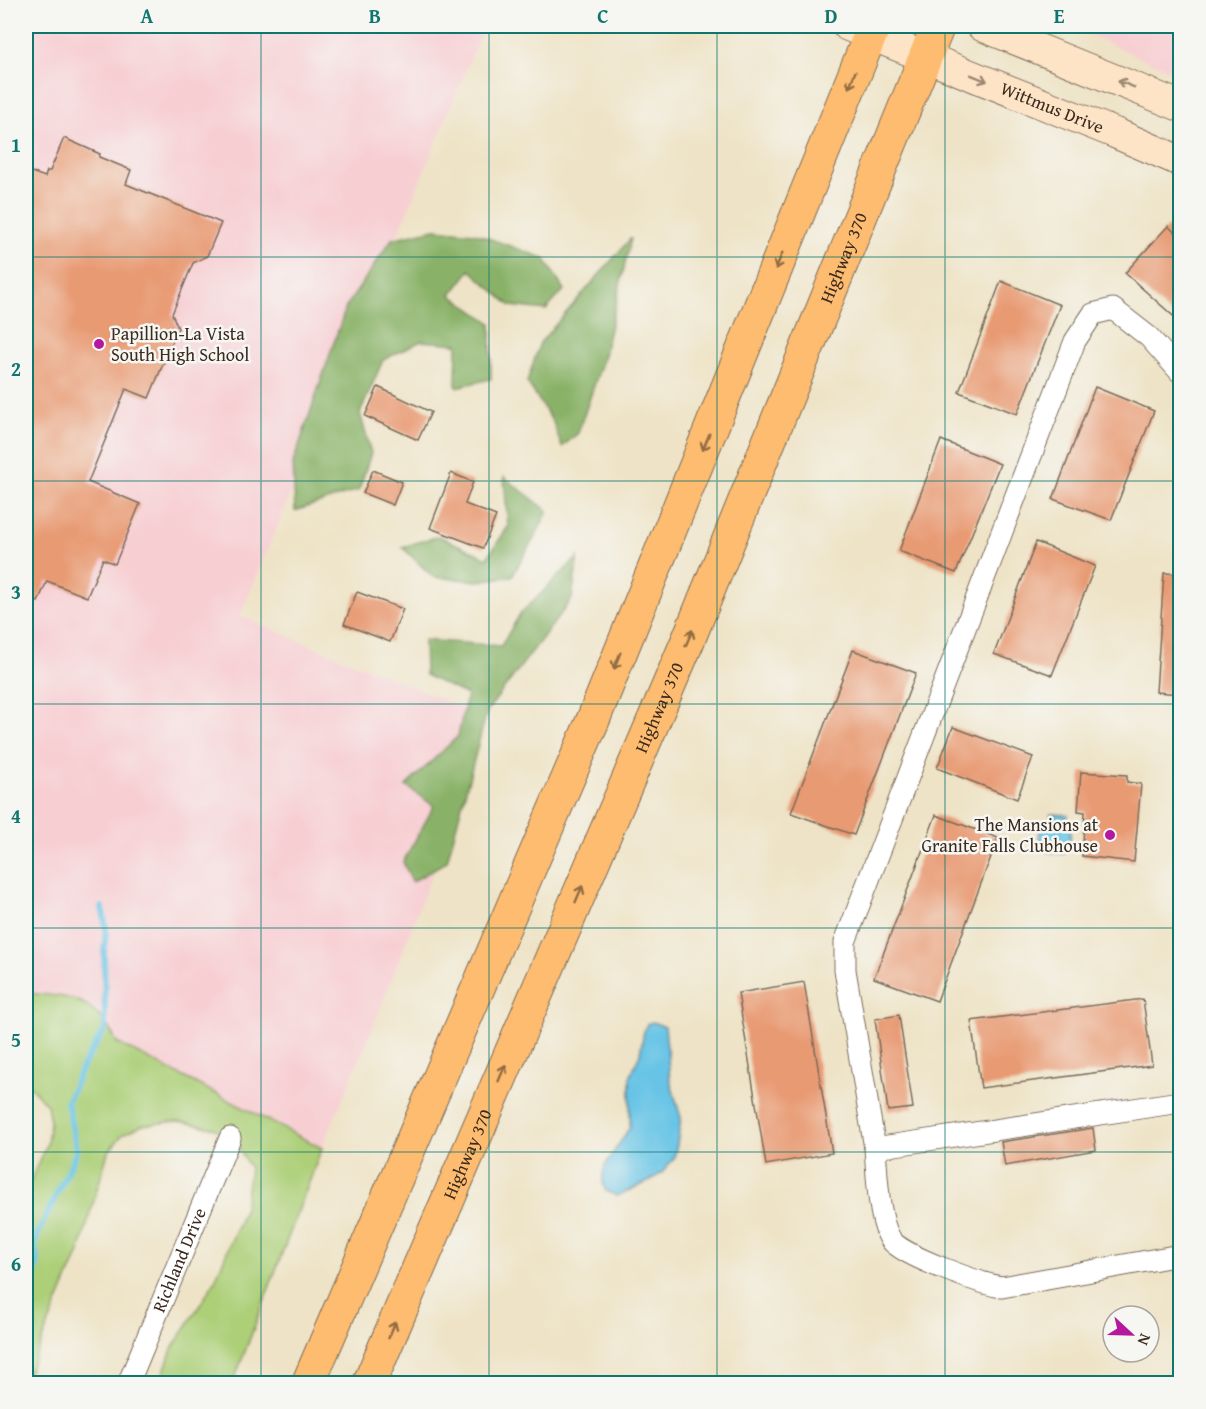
<svg xmlns="http://www.w3.org/2000/svg" width="1206" height="1409" font-family="'Gentium Book Plus',serif">
<style>
.built{fill:#f7cfd3}
.green{fill:#accf77;stroke:#747c4a;stroke-width:1.5}
.forest{fill:#89b268;stroke:#626e43;stroke-width:1.5}
.water{fill:#68c4e6;stroke:#527782;stroke-width:1.5}
.lines{fill:none;stroke-linecap:round;stroke-linejoin:round}
.stream{stroke:#68c4e6;stroke-width:6}
.building{fill:#e89a72}
.street-casing{stroke:#7a6b59;stroke-width:23}
.secondary-casing{stroke:#7a6b59;stroke-width:32}
.highway-casing{stroke:#7a6b59;stroke-width:35}
.street{stroke:#fff;stroke-width:21}
.secondary{stroke:#fee4c6;stroke-width:30}
.highway{stroke:#fdbc70;stroke-width:33}
.oneway{stroke:#9c8772}
.oneway2{stroke:#926c43}
.grid{fill:none;stroke:#0f766e;stroke-width:1.5;stroke-opacity:0.55}
.poi-dot{fill:#b5179e;stroke:#f6f6f2;stroke-width:2}
.labels{text-anchor:middle;stroke-width:5;stroke-linejoin:round;paint-order:stroke}
.street-label{font-size:18px;fill:#3b2a1e;stroke:#f6f6f2}
.poi-label{font-size:18px;fill:#3b2a1e;stroke:#f6f6f2;text-anchor:start}
.neatline{fill:none;stroke:#0f766e;stroke-width:2}
.grid-label{font-size:20px;text-anchor:middle;font-weight:bold;fill:#0f766e}
</style>
<rect width="100%" height="100%" fill="#f6f6f2"/>
<filter id="ink" filterUnits="userSpaceOnUse"><feTurbulence type="fractalNoise" baseFrequency=".0167" numOctaves="2"/><feDisplacementMap in="SourceGraphic" scale="12" xChannelSelector="R" yChannelSelector="G"/><feConvolveMatrix kernelMatrix="1 2 1 2 8 2 1 2 1" color-interpolation-filters="sRGB"/></filter>
<filter id="wash" filterUnits="userSpaceOnUse"><feTurbulence type="fractalNoise" baseFrequency=".008" numOctaves="4" result="noise"/><feDisplacementMap in="SourceGraphic" scale="24" xChannelSelector="R" yChannelSelector="G"/><feGaussianBlur stdDeviation="1.35" result="paint"/><feColorMatrix in="noise" values="0 0 0 0 0 0 0 0 0 0 0 0 0 0 0 0 0 1.4 0 .05"/><feComposite in="paint" operator="in"/></filter>
<g filter="url(#wash)">
<rect width="100%" height="100%" fill="#eee3c6"/>
<g class="built">
<polygon points="26,26 484,26 240,616 483,716 441,851 373,1027 322,1148 26,1028"/>
<polygon points="1069,26 1180,26 1180,75"/>
</g>
<path class="green" d="M26,993C72,997 94,996 117,1043L322,1148L233,1383H160L172,1349L214,1283L244,1210L250,1168L237,1145L214,1128L178,1121L143,1125L123,1134L108,1152L79,1252L26,1378V1191L47,1144L50,1121L47,1105L32,1088L26,1084Z"/>
<g class="forest">
<polygon points="435,229 474,233 544,258 564,290 546,310 511,306 470,270 451,295 491,323 491,379 456,387 457,344 421,341 383,360 360,413 371,453 359,490 295,511 293,463 346,307 392,239"/>
<polygon points="631,238 603,359 578,433 562,447 553,422 527,382 540,343"/>
<polygon points="504,477 548,511 536,535 512,576 479,581 433,577 402,547 439,536 487,558 508,527"/>
<polygon points="578,557 572,599 487,711 447,861 412,882 403,862 434,806 406,786 458,736 467,695 425,675 424,640 501,646 520,614"/>
</g>
<g class="water">
<polygon points="1051,814 1068,815 1066,826 1071,826 1070,842 1065,842 1064,854 1048,852 1049,841 1039,840 1041,824 1050,825"/>
<polygon points="653,1022 665,1027 670,1080 681,1118 676,1150 674,1158 662,1173 648,1182 617,1196 606,1191 603,1183 603,1174 605,1166 630,1127 630,1077 640,1054 644,1031 647,1024"/>
</g>
<g class="lines">
<polyline class="stream" points="26,1292 32,1282 36,1268 38,1259 34,1246 38,1233 75,1156 76,1148 67,1102 82,1067 105,1029 104,954 106,928 102,907"/>
</g>
<g id="blocks">
<g class="building">
<polygon points="64,138 100,154 99,157 131,170 126,184 221,223 207,256 193,263 172,314 178,328 149,398 126,389 88,482 140,504 115,564 103,559 87,597 47,581 38,602 26,597 26,170 45,177 47,171 50,171"/>
<polygon points="1168,226 1180,237 1180,322 1125,273"/>
<polygon points="1001,281 1060,305 1017,414 959,392"/>
<polygon points="378,387 431,412 418,440 365,416"/>
<polygon points="1095,387 1154,411 1111,520 1053,499"/>
<polygon points="941,440 1000,464 956,573 899,551"/>
<polygon points="373,470 402,482 393,505 363,493"/>
<polygon points="451,473 473,482 465,504 496,516 483,548 430,528"/>
<polygon points="1036,542 1095,566 1052,675 994,654"/>
<polygon points="1164,573 1180,574 1180,694 1156,692"/>
<polygon points="357,592 403,609 390,642 344,624"/>
<polygon points="853,650 916,673 854,835 791,813"/>
<polygon points="953,727 1033,757 1017,799 937,768"/>
<polygon points="1081,772 1127,775 1127,782 1141,784 1134,862 1082,856 1085,812 1078,811"/>
<polygon points="936,815 998,838 937,1001 874,978"/>
<polygon points="804,982 832,1153 766,1165 738,993"/>
<polygon points="1143,999 1152,1065 981,1088 971,1021"/>
<polygon points="899,1015 913,1108 888,1111 875,1019"/>
<polygon points="1093,1128 1096,1150 1005,1166 1001,1142"/>
</g>
</g>
</g>
<g filter="url(#ink)">
<use href="#blocks" fill-opacity="0" stroke="#7a6b59" stroke-width="1.5"/>
<g class="lines">
<defs>
<g id="street">
<polyline points="1180,372 1149,337 1113,309 1093,314 1075,341 845,942 845,970 875,1148 1180,1102"/>
<path d="M875,1148C877,1171 878,1221 891,1240C903,1256 981,1284 1002,1287L1180,1255"/>
<path id="s1" d="M128,1384L230,1138"/>
</g>
<g id="secondary">
<path id="s2" d="M848,26L1115,133L1180,161"/>
<polyline points="982,26 1180,106"/>
</g>
<g id="highway">
<polyline points="308,1384 593,720 874,26"/>
<path id="s3" d="M369,1384L689,638L938,26"/>
</g>
</defs>
<use href="#street" class="street-casing"/>
<use href="#secondary" class="secondary-casing"/>
<use href="#highway" class="highway-casing"/>
<use href="#street" class="street"/>
<use href="#secondary" class="secondary"/>
<use href="#highway" class="highway"/>
</g>
<defs><path id="oneway-shaft" d="M-6 0H5M1.5-3L5.5 0L1.5 3" fill="none" stroke-width="1.6" stroke-linecap="round" stroke-linejoin="round" transform="scale(1.5)"/></defs>
<g class="oneway">
<use href="#oneway-shaft" transform="translate(979 78) rotate(22)"/>
<use href="#oneway-shaft" transform="translate(1126 84) rotate(-158)"/>
</g>
<g class="oneway2">
<use href="#oneway-shaft" transform="translate(852 80) rotate(112)"/>
<use href="#oneway-shaft" transform="translate(779 261) rotate(112)"/>
<use href="#oneway-shaft" transform="translate(706 442) rotate(112)"/>
<use href="#oneway-shaft" transform="translate(689 638) rotate(-67)"/>
<use href="#oneway-shaft" transform="translate(617 661) rotate(112)"/>
<use href="#oneway-shaft" transform="translate(579 894) rotate(-67)"/>
<use href="#oneway-shaft" transform="translate(502 1073) rotate(-67)"/>
<use href="#oneway-shaft" transform="translate(392 1330) rotate(-67)"/>
</g>
</g>
<path class="grid" d="M261,26V1384M489,26V1384M717,26V1384M945,26V1384M26,257H1180M26,481H1180M26,704H1180M26,928H1180M26,1152H1180"/>
<g class="poi-dot">
<circle cx="99" cy="344" r="6"/>
<circle cx="1110" cy="835" r="6"/>
</g>
<g class="labels">
<g class="street-label">
<text dy="6" stroke="none"><textPath href="#s2" startOffset="220">Wittmus Drive</textPath></text>
<text dy="6" stroke="none"><textPath href="#s3" startOffset="1222">Highway 370</textPath></text>
<text dy="6" stroke="none"><textPath href="#s3" startOffset="736">Highway 370</textPath></text>
<text dy="6" stroke="none"><textPath href="#s3" startOffset="250">Highway 370</textPath></text>
<text dy="6" stroke="none"><textPath href="#s1" startOffset="134">Richland Drive</textPath></text>
</g>
<g class="poi-label">
<text x="111" y="340">Papillion-La Vista<tspan x="111" dy="21">South High School</tspan></text>
<text x="1098" y="831" text-anchor="end">The Mansions at<tspan x="1098" dy="21">Granite Falls Clubhouse</tspan></text>
</g>
</g>
<rect width="1206" height="1409" fill="none" stroke="#f6f6f2" stroke-width="66"/>
<g transform="translate(1131 1334) rotate(112)"><circle r="28" fill="#f6f6f2" stroke="#aba49d" stroke-width="1.5"/>
<path d="M0-4.5L10 22L0 15L-10 22Z" fill="#b5179e"/>
<text y="-9" font-size="16" font-weight="bold" text-anchor="middle" fill="#3b2a1e">N</text>
</g>
<rect x="33" y="33" width="1140" height="1343" class="neatline"/>
<g class="grid-label">
<text x="147" y="23">A</text>
<text x="375" y="23">B</text>
<text x="603" y="23">C</text>
<text x="831" y="23">D</text>
<text x="1059" y="23">E</text>
<text x="16" y="152">1</text>
<text x="16" y="376">2</text>
<text x="16" y="599">3</text>
<text x="16" y="823">4</text>
<text x="16" y="1047">5</text>
<text x="16" y="1271">6</text>
</g>
</svg>
